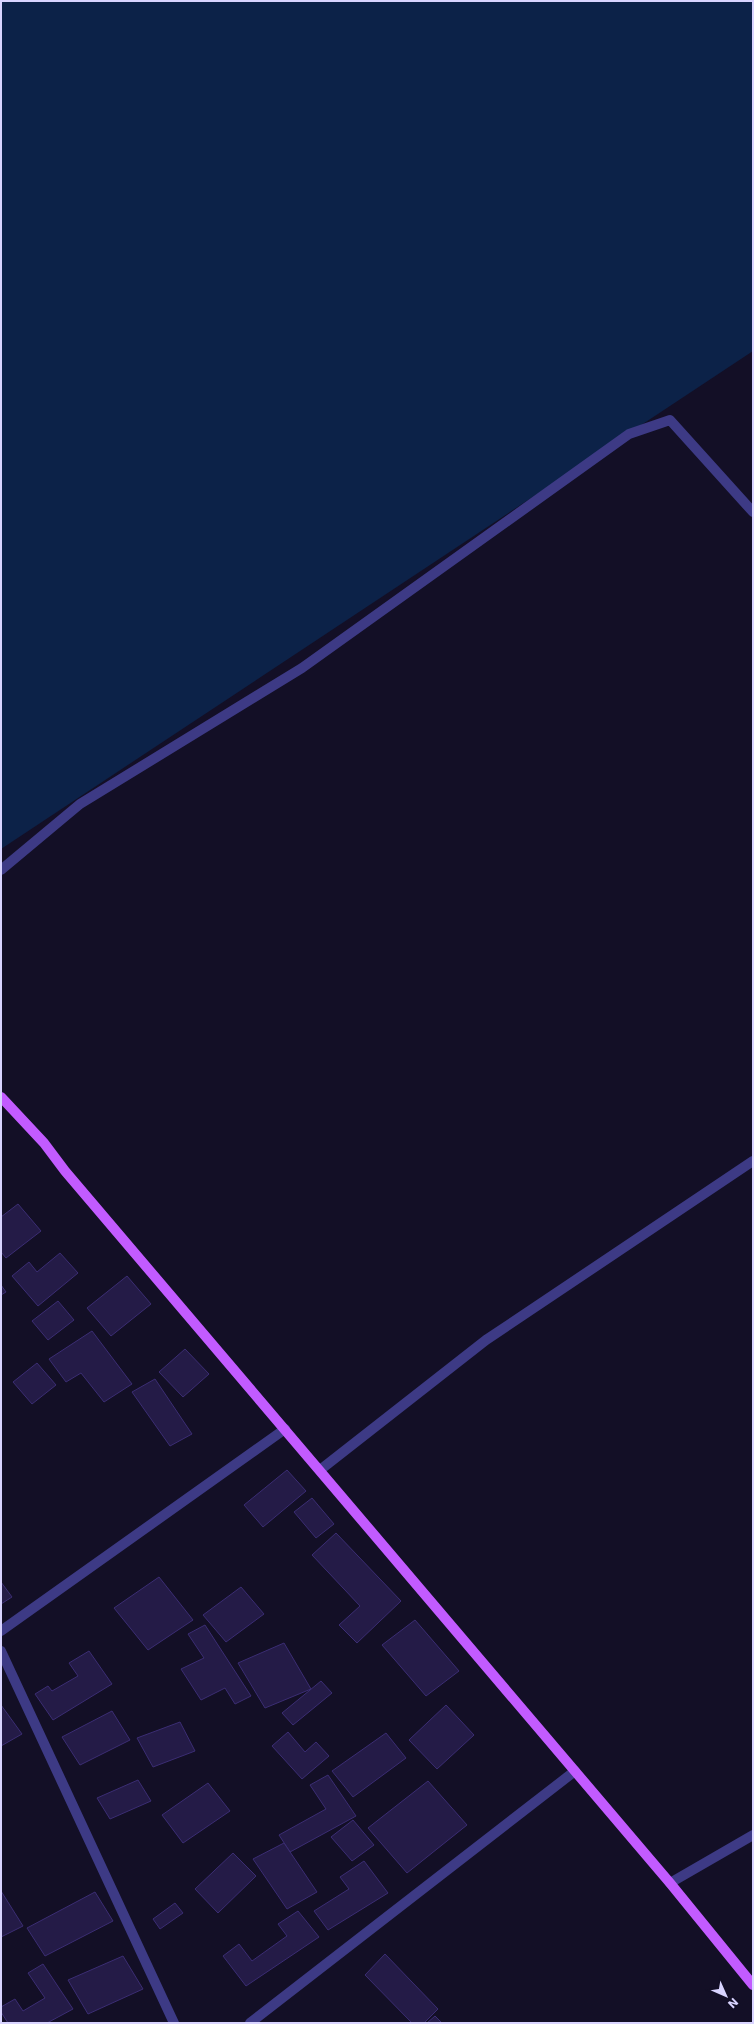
<svg xmlns="http://www.w3.org/2000/svg" width="754" height="2024" font-family="'DejaVu Sans',sans-serif">
<style>
.water{fill:#0c2248}
.building{fill:#241b47;stroke:#3b2d73}
.lines{fill:none;stroke-linecap:round;stroke-linejoin:round}
.minor{stroke:#3d3a85;stroke-width:10}
.major{stroke:#c25bff;stroke-width:10}
</style>
<rect width="100%" height="100%" fill="#130f26"/>
<polygon class="water" points="1,1 753,1 753,351 1,849"/>
<g class="building">
<polygon points="18,1204 41,1231 6,1258 1,1252 1,1217"/>
<polygon points="60,1253 78,1273 38,1306 12,1276 29,1262 37,1272"/>
<polygon points="127,1276 151,1304 111,1336 87,1308"/>
<polygon points="1,1285 6,1292 1,1295"/>
<polygon points="58,1301 74,1320 48,1340 32,1321"/>
<polygon points="92,1331 132,1384 104,1402 81,1373 66,1382 49,1359"/>
<polygon points="185,1349 209,1374 183,1397 159,1372"/>
<polygon points="37,1363 56,1385 32,1404 13,1382"/>
<polygon points="155,1379 192,1434 170,1446 132,1392"/>
<polygon points="287,1470 306,1491 263,1527 244,1505"/>
<polygon points="312,1498 334,1524 316,1538 294,1512"/>
<polygon points="336,1533 401,1601 357,1643 339,1625 360,1606 312,1555"/>
<polygon points="159,1577 193,1620 148,1650 114,1608"/>
<polygon points="1,1582 12,1597 1,1604"/>
<polygon points="241,1587 264,1614 226,1642 203,1615"/>
<polygon points="415,1620 459,1671 426,1696 382,1645"/>
<polygon points="205,1625 251,1696 235,1704 225,1688 201,1700 181,1669 204,1658 188,1634"/>
<polygon points="284,1643 311,1689 265,1708 238,1663"/>
<polygon points="89,1651 112,1684 53,1720 35,1694 48,1686 52,1691 78,1676 69,1663"/>
<polygon points="321,1681 332,1693 293,1725 282,1713"/>
<polygon points="1,1705 22,1734 1,1746"/>
<polygon points="446,1705 474,1735 437,1769 409,1740"/>
<polygon points="112,1711 130,1740 80,1765 62,1737"/>
<polygon points="180,1722 195,1751 153,1767 137,1738"/>
<polygon points="288,1732 305,1752 316,1742 329,1756 302,1779 272,1746"/>
<polygon points="386,1733 406,1758 353,1797 332,1771"/>
<polygon points="328,1775 356,1816 290,1852 279,1835 326,1809 310,1785"/>
<polygon points="138,1780 151,1801 110,1819 97,1798"/>
<polygon points="428,1781 467,1825 407,1873 368,1828"/>
<polygon points="208,1783 230,1811 183,1843 162,1815"/>
<polygon points="353,1820 374,1845 352,1861 331,1837"/>
<polygon points="284,1843 317,1892 287,1909 253,1859"/>
<polygon points="233,1853 256,1876 218,1913 195,1889"/>
<polygon points="364,1861 388,1893 328,1930 314,1911 349,1889 340,1877"/>
<polygon points="1,1891 23,1926 1,1937"/>
<polygon points="95,1892 113,1921 45,1956 27,1928"/>
<polygon points="175,1903 183,1913 160,1929 153,1919"/>
<polygon points="298,1911 319,1937 246,1986 223,1956 239,1944 252,1961 287,1936 278,1924"/>
<polygon points="385,1954 438,2009 424,2023 412,2023 365,1975"/>
<polygon points="123,1956 143,1989 88,2014 68,1980"/>
<polygon points="43,1964 73,2009 47,2023 8,2023 1,2012 1,2007 15,1999 23,2011 45,1998 28,1973"/>
<polygon points="435,2016 442,2023 427,2023"/>
</g>
<g class="lines">
<g class="minor">
<polyline points="1,870 80,804 302,668 629,434 670,420 753,512"/>
<polyline points="320,1470 486,1340 753,1161"/>
<polyline points="1,1631 285,1429"/>
<polyline points="1,1651 174,2023"/>
<polyline points="670,1883 753,1835"/>
<polyline points="250,2023 575,1771"/>
</g>
<polyline class="major" points="1,1097 44,1143 65,1171 670,1883 753,1985"/>
</g>
<rect width="754" height="2024" fill="none" stroke="#d9d4ff" stroke-width="4"/>
<g transform="translate(726 1996) rotate(135)" stroke="#130f26" stroke-width="3" paint-order="stroke">
<path d="M0-3L7 15L0 10L-7 15Z" fill="#d9d4ff"/>
<text y="-6" font-size="11" font-weight="bold" text-anchor="middle" fill="#d9d4ff">N</text>
</g>
</svg>
